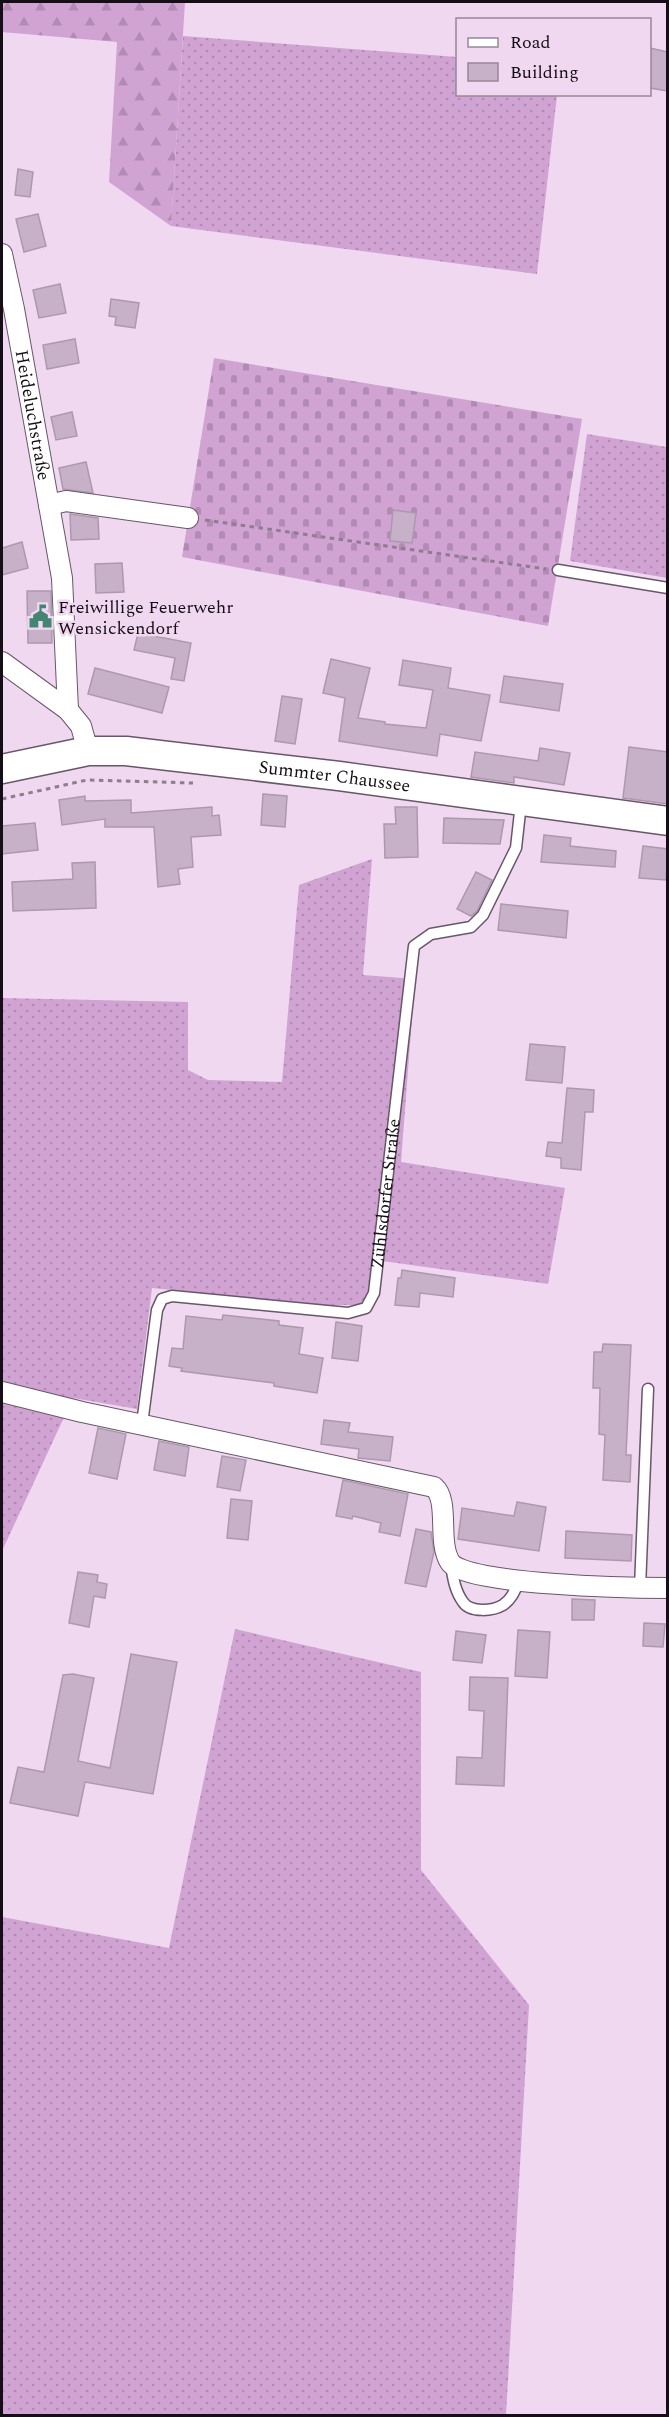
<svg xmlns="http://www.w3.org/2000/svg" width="669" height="2417" font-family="Spectral,serif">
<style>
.grass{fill:url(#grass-dots)}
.forest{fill:url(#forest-firs)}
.cemetery{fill:url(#cemetery-stones)}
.building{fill:#c7b1c8;stroke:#ae98af;stroke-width:1.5}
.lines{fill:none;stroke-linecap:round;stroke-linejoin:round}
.lane-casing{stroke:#69566a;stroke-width:13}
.street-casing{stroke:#69566a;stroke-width:22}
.secondary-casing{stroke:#69566a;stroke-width:31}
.path{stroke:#8d7d8d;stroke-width:3;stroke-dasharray:4.5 4.5;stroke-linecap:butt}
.lane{stroke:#fff;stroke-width:10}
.street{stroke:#fff;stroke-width:20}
.secondary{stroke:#fff;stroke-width:28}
.labels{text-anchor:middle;stroke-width:5;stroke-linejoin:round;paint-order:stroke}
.street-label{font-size:18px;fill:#160e16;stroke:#efd8f0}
.poi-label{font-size:18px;fill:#160e16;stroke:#efd8f0;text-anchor:start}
</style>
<defs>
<pattern id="grass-dots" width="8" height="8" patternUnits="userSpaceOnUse" patternTransform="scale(1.5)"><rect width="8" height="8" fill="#d0a3d3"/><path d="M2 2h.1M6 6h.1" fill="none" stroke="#b28bb4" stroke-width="1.8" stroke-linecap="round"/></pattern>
<pattern id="forest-firs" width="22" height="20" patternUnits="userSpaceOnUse" patternTransform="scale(1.5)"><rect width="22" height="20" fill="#d0a3d3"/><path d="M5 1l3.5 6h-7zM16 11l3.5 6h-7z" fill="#b28bb4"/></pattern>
<pattern id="cemetery-stones" width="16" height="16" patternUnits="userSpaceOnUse" patternTransform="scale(1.5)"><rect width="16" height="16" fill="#d0a3d3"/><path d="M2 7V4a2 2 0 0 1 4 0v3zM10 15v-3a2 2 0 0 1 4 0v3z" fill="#b28bb4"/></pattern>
</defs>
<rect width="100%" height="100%" fill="#efd8f0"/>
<g class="grass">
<polygon points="183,36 457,57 458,94 557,95 537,274 171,226"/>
<polygon points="587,434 667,447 667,578 570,561"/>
<polygon points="372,859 363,975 415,979 401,1162 565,1188 548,1284 375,1260 366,1305 318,1305 152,1288 137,1409 73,1398 2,1551 2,998 188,1002 188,1070 208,1080 282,1082 299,885"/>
<polygon points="235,1629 421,1672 421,1870 529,2005 506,2415 2,2415 2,1917 169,1948"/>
</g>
<polygon class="forest" points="2,2 185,2 171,226 109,182 117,42 2,32"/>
<polygon class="cemetery" points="214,358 582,419 548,626 182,557"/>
<g class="building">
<polygon points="650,48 668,52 668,91 650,88"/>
<polygon points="18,169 33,172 30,197 15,195"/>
<polygon points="38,214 46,246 24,252 16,219"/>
<polygon points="60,284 66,313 39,318 33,290"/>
<polygon points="111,299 139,303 135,328 115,325 116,317 109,316"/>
<polygon points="75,339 79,363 47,369 43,345"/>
<polygon points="72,412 77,436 56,440 51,417"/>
<polygon points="86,462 93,493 63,489 59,468"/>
<polygon points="393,510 416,513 412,543 390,541"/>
<polygon points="70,514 98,518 99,539 71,540"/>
<polygon points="22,542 28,568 2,575 2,548"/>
<polygon points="122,563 124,592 96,593 95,564"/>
<polygon points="27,591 51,591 52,643 28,643"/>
<polygon points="138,633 191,643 184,681 171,679 175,658 134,650"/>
<polygon points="331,659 370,668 358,718 385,722 385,724 426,728 433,690 399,685 403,660 451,668 448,688 490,695 481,741 440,734 437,756 339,741 345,698 323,693"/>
<polygon points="95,668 169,687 162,713 88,694"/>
<polygon points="504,676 563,684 559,711 500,702"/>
<polygon points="282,696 302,699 295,744 275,741"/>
<polygon points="629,747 668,752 668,804 623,798"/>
<polygon points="540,748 570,753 564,785 514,777 514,783 471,777 475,752 538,761"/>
<polygon points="263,794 287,796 285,827 261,825"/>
<polygon points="85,796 85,801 131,800 131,813 212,807 212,816 219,815 221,835 191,837 193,867 178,869 180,884 158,887 154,827 105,827 105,819 62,825 59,800"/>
<polygon points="395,807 417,807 418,857 385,858 384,824 396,824"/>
<polygon points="444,818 504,820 500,844 443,843"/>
<polygon points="35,823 38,850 2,854 2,826"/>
<polygon points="544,835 571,838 570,846 616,851 615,867 541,862"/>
<polygon points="643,846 668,849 666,880 639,878"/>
<polygon points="95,862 96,908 13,911 12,882 73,879 72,863"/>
<polygon points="476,872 492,880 477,911 471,916 457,909"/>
<polygon points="501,904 568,911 566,938 498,930"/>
<polygon points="530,1044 565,1047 562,1083 526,1080"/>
<polygon points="567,1088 594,1090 593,1112 585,1112 581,1170 561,1168 561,1158 546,1156 548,1142 562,1143"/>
<polygon points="402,1270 455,1278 453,1297 420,1293 419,1307 395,1305 398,1278 401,1278"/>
<polygon points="223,1315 279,1321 279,1325 303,1328 299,1354 323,1358 317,1393 274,1386 274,1383 181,1371 182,1368 169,1366 172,1348 183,1349 186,1316 222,1320"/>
<polygon points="336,1322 362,1326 358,1361 332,1358"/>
<polygon points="603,1344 631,1345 626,1455 631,1455 630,1482 603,1480 605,1435 599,1434 600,1388 593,1388 594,1352 602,1352"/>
<polygon points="324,1420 350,1423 348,1432 393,1437 390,1461 358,1458 359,1449 321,1444"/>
<polygon points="98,1428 126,1434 117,1479 89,1473"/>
<polygon points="159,1441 189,1447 185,1476 154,1470"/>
<polygon points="222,1456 246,1460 240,1491 217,1487"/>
<polygon points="343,1480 408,1494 400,1536 379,1532 381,1523 353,1516 352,1519 336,1516"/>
<polygon points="231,1499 252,1501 248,1540 227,1538"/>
<polygon points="517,1502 546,1507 539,1551 458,1539 462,1508 514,1516"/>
<polygon points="416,1529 431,1532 434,1552 426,1587 405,1583"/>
<polygon points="566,1531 632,1535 631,1561 565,1558"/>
<polygon points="78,1572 98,1575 97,1582 107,1584 105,1598 94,1596 89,1627 69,1623"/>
<polygon points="572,1599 595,1600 594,1620 572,1620"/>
<polygon points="644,1623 665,1624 663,1647 643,1646"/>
<polygon points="518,1630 550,1632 547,1678 515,1676"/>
<polygon points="456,1631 486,1635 482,1663 453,1660"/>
<polygon points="131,1654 177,1662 153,1794 85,1782 78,1816 10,1803 18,1767 44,1772 63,1675 73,1674 94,1678 78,1761 110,1768"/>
<polygon points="470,1677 508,1678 504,1786 456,1784 457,1757 482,1758 484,1711 469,1710"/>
</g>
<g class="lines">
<defs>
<g id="lane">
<polyline points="558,570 668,588"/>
<path id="s1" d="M142,1424L157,1310L162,1299L172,1296L348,1313L366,1308L374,1293L414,946L431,934L471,927L483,915L516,848L521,803"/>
<path d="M451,1565C453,1578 455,1591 463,1602C470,1613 493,1611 503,1605C512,1599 515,1590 519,1581"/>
<polyline points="640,1588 648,1389"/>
</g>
<g id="street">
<path id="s2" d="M2,254L14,309L62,578L68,710"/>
<polyline points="49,505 66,501 188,518"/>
<polyline points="2,662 68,710 81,726 88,751"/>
<path d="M2,1392L82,1412L434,1487C450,1501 437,1542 450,1562C464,1585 635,1588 668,1588"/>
</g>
<g id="secondary">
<path id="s3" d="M2,769L88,751H126L339,776L668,821"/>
</g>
</defs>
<use href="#lane" class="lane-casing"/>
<use href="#street" class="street-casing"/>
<use href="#secondary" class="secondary-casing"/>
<g class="path">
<polyline points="205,520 546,569"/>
<polyline points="2,799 87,780 193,783"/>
</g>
<use href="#lane" class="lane"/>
<use href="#street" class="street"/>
<use href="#secondary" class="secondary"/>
</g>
<defs>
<symbol id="civic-bare" viewBox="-9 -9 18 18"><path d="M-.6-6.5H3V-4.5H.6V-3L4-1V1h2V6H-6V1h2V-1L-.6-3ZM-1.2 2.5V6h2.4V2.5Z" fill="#438473" stroke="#efd8f0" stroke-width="2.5" paint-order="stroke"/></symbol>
</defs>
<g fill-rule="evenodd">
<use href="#civic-bare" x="24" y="600" width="33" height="33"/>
</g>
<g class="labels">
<g class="street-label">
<text dy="6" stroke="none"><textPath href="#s2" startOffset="164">Heideluchstraße</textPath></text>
<text dy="6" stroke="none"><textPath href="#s3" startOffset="336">Summter Chaussee</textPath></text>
<text dy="6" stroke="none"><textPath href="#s1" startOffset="450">Zühlsdorfer Straße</textPath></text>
</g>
<g class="poi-label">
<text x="58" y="613">Freiwillige Feuerwehr<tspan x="58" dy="21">Wensickendorf</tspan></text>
</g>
</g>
<rect width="669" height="2417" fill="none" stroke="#160e16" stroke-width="6"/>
<rect x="456" y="18" width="195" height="78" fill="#efd8f0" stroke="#988799" stroke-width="1.5"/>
<rect x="468" y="38" width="30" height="9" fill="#ffffff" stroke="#988799" stroke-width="1.5"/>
<text x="510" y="48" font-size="18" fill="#160e16">Road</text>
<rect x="468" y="63" width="30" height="18" fill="#c7b1c8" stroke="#988799" stroke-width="1.5"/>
<text x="510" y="78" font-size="18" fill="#160e16">Building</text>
</svg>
